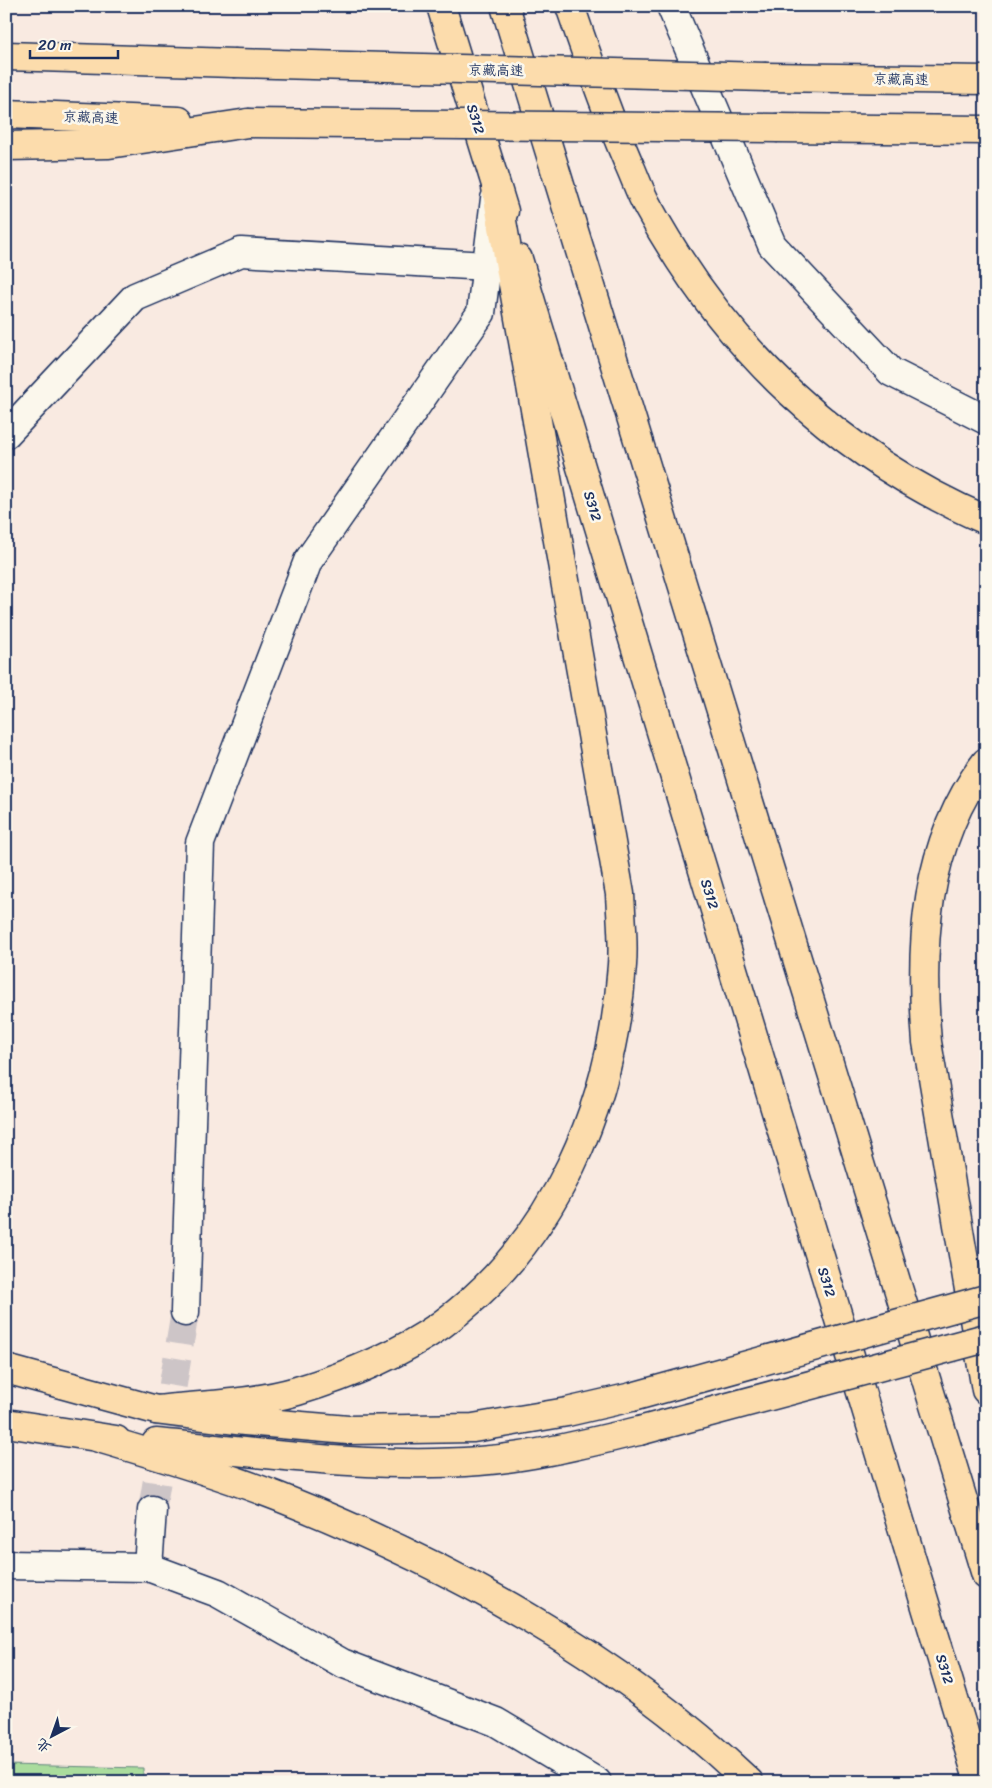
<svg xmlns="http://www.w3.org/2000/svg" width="992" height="1788" font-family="Sriracha,'LXGW WenKai TC',sans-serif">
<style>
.green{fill:#aadc9d;stroke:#62867e}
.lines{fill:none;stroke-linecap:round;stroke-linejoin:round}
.minor-tunnel{stroke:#cdc5c7;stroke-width:28;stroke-dasharray:28 14;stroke-linecap:butt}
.minor-casing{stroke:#1b2f5e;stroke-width:31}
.major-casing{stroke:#1b2f5e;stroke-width:31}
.highway-casing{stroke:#1b2f5e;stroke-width:31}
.minor{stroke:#fbf7ec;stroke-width:28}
.major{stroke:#fcdcac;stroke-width:28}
.highway{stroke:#fcdcac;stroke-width:28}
.highway-bridge-casing{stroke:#1b2f5e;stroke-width:31;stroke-linecap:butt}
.highway-bridge{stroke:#fcdcac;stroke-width:28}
.labels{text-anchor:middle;stroke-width:5;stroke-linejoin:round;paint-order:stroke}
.street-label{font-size:14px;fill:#1b2f5e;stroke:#fbf7ec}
</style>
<rect width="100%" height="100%" fill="#f9eae1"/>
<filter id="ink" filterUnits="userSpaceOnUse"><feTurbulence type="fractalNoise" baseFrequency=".02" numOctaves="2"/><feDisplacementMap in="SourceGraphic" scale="10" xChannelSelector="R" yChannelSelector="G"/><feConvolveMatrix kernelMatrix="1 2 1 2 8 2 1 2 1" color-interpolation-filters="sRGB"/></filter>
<g filter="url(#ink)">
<polygon class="green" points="6,1765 143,1768 143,1782 6,1782"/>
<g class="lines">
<polyline class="minor-tunnel" points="152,1510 185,1312"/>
<defs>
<g id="minor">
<polyline points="671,6 772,245 891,372 986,420"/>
<polyline points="6,434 135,297 241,252 487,266"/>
<polyline points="185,1312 200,843 308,561 481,313 495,199"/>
<polyline points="6,1565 148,1567 218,1593 342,1663 496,1722 597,1782"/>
<polyline points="148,1567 152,1510"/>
</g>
<g id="major">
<polyline points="441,6 504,211"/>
<polyline points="505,6 986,1575"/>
<polyline points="518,259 979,1782"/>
</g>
<g id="highway">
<path d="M570,6C588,59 606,111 628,162C635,177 640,193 648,207C725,348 838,456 986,520"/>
<polyline points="6,56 234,63"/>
<polyline points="766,77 986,80"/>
<polyline points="6,114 179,121"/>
<polyline points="778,128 986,130"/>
<polyline points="6,146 109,144 248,123"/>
<path d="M986,762C924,843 919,946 927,1042L986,1390"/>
<polyline points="6,1369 156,1410 245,1421 348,1430 473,1428 567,1412 632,1397"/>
<path d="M156,1410C203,1405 252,1404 297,1391C347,1376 398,1355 441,1325C555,1242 613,1103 622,965C624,942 621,917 620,894L496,187"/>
<polyline points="6,1423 116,1440"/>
<path d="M99,1438C159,1456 220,1474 279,1497C450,1565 615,1654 749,1782"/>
<path d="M156,1443C263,1453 371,1469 479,1461C533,1457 586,1443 639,1431"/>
</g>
</defs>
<use href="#minor" class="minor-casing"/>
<use href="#major" class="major-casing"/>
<use href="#highway" class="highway-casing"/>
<use href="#minor" class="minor"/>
<use href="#major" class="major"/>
<use href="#highway" class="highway"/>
<defs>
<g id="highway-bridge">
<polyline points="234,63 766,77"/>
<polyline points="248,123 778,128"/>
<polyline points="632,1397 986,1299"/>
<polyline points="639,1431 986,1338"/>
</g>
</defs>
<use href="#highway-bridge" class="highway-bridge-casing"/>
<use href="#highway-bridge" class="highway-bridge"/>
</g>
</g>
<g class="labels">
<g class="street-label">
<text transform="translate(496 70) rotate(1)" y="5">京藏高速</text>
<text transform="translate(901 79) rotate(1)" y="5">京藏高速</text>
<text transform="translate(91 117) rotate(2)" y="5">京藏高速</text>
<text transform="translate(476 119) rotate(73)" y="5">S312</text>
<text transform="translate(593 506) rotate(73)" y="5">S312</text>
<text transform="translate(710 894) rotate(73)" y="5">S312</text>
<text transform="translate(827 1282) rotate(73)" y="5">S312</text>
<text transform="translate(945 1669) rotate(73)" y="5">S312</text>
</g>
</g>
<rect width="992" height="1788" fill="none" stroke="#fbf7ec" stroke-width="25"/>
<rect x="12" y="12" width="967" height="1763" fill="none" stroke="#1b2f5e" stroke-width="2" filter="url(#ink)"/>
<g transform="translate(52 1736) rotate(221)" stroke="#fbf7ec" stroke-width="4" paint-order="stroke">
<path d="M0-4L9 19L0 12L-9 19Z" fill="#1b2f5e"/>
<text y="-8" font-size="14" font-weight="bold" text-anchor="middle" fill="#1b2f5e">北</text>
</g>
<path d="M30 50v8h88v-8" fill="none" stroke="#1b2f5e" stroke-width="2.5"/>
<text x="38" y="50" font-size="15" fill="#1b2f5e" stroke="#fbf7ec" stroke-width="4" paint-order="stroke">20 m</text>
</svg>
